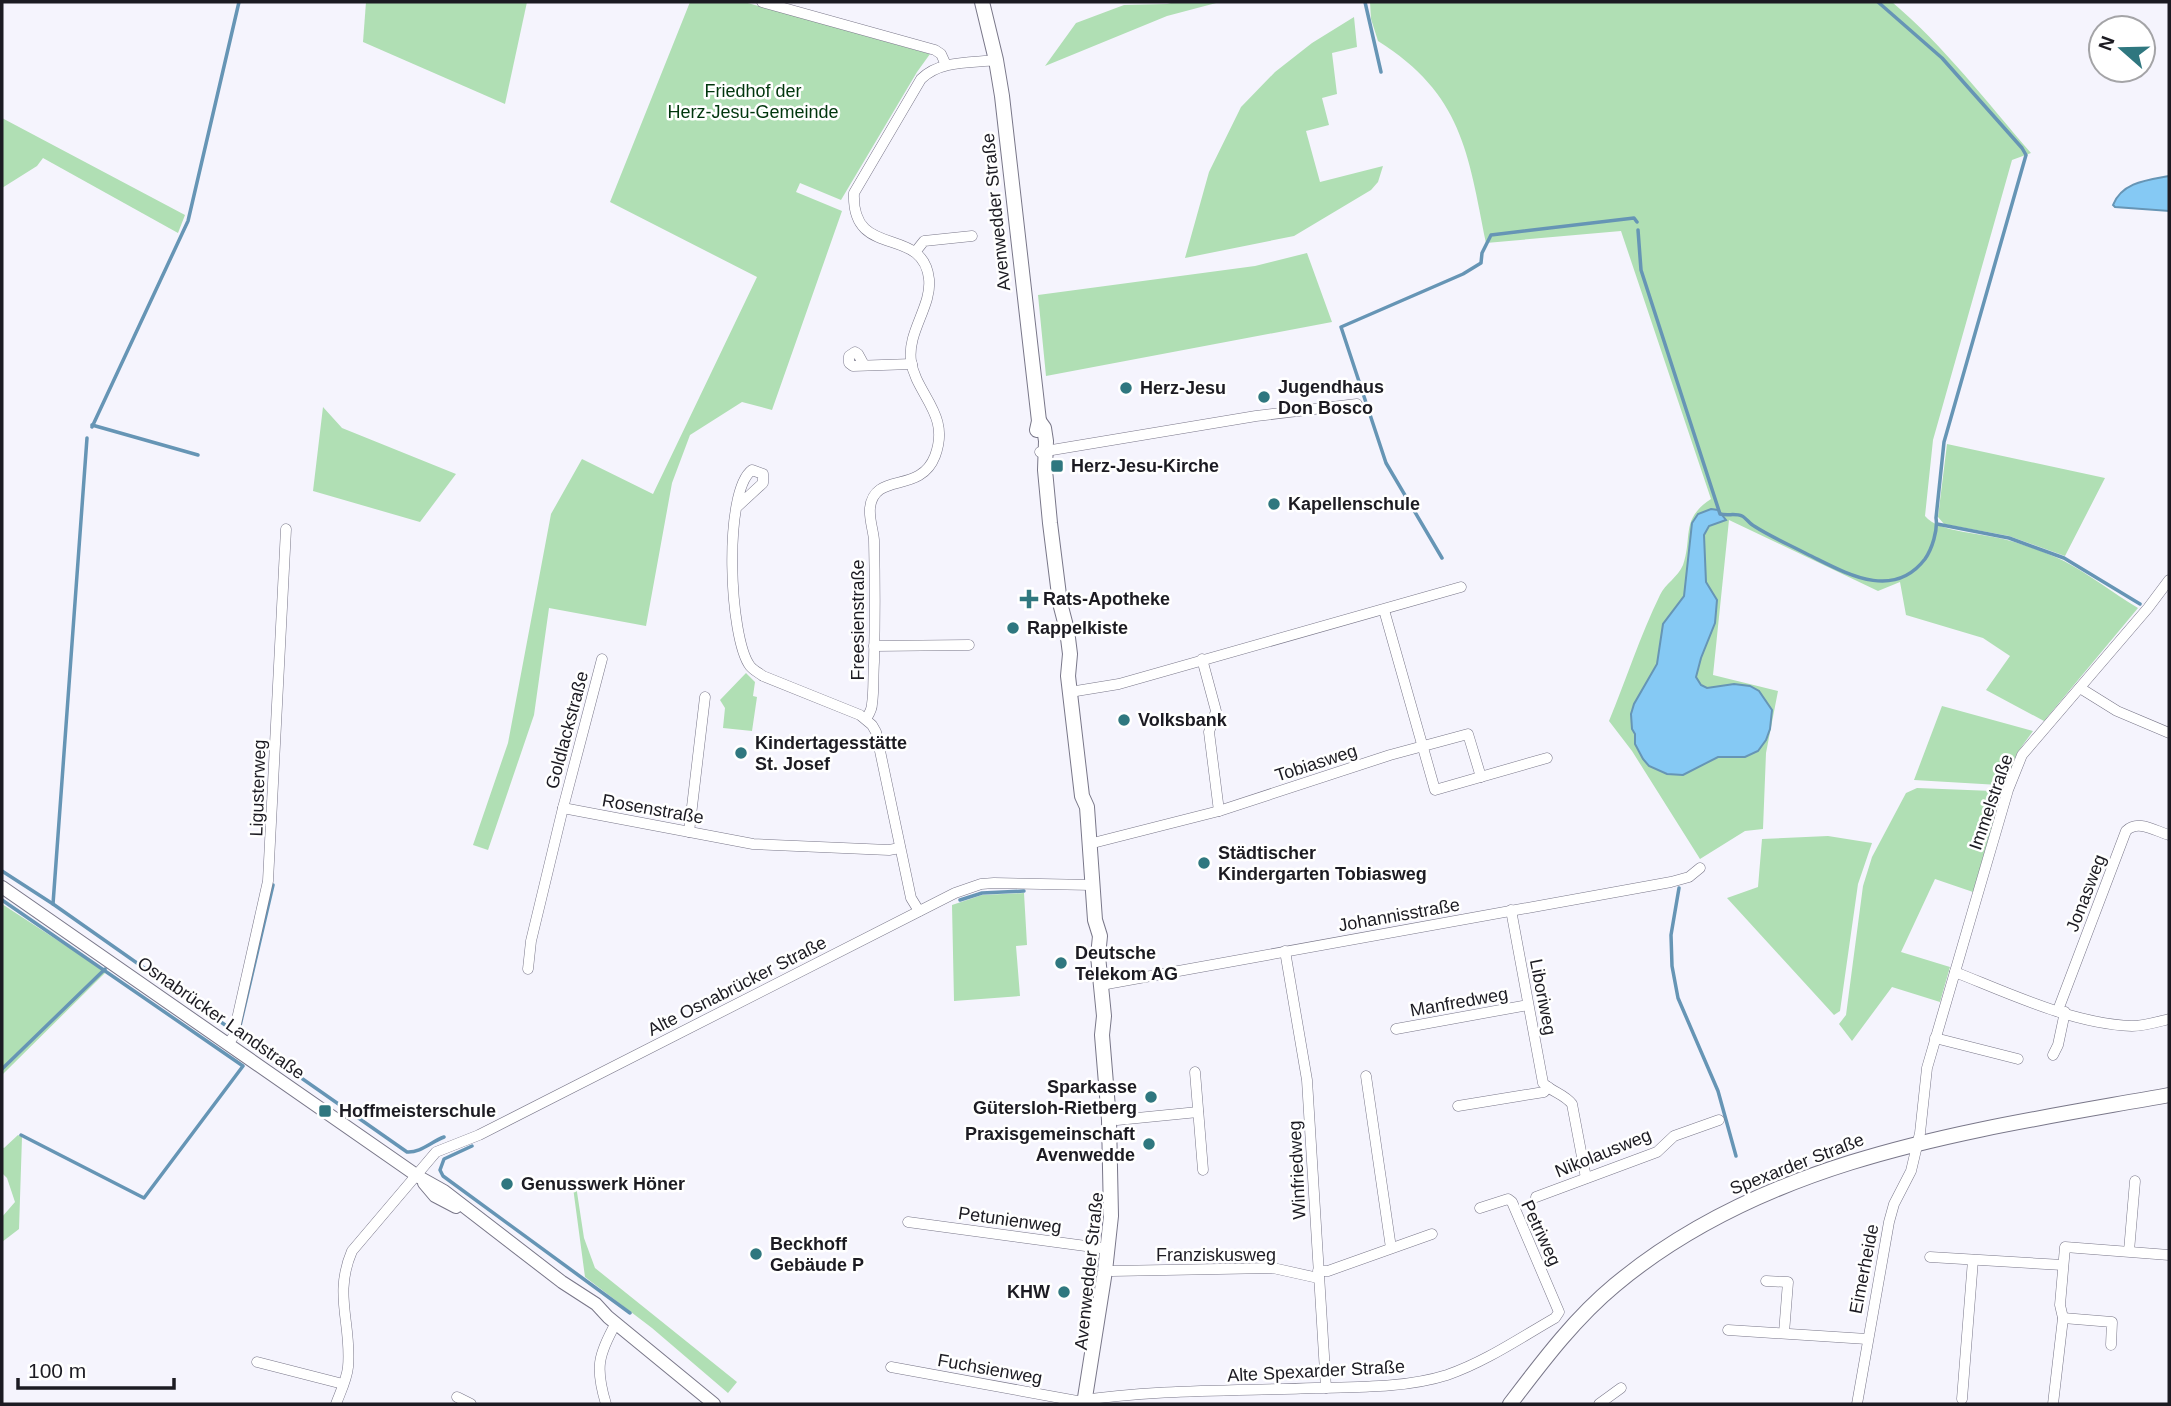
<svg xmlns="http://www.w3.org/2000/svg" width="2171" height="1406" font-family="Arial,sans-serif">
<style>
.green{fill:#b0dfb4}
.water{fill:#85c9f4;stroke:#6695b5;stroke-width:2}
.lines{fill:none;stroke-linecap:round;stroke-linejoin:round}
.stream{stroke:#6695b5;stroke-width:3.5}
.minor-casing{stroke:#797789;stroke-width:11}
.tertiary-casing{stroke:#797789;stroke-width:14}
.secondary-casing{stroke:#797789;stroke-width:16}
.minor{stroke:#fff;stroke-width:10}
.tertiary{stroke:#fff;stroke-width:12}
.secondary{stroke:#fff;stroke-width:14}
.poi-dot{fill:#2f777f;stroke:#fff;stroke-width:2.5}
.labels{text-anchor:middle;stroke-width:5;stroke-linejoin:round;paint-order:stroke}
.park-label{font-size:18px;fill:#00360d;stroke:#fff}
.street-label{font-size:18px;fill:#1c1b22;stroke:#fff}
.poi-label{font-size:18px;font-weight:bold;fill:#1c1b22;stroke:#fff;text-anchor:start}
</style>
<rect width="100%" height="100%" fill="#f5f4fd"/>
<g class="green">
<polygon points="366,2 527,2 505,104 363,42"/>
<polygon points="690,2 744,2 930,54 917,72 841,200 800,183 796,192 842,211 772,410 742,402 690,435 672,483 646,626 549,608 534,715 488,850 473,845 508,743 551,514 582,459 653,494 757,277 610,202"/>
<polygon points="1175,2 1220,2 1167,16 1045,66 1076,23 1124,5 1167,4"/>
<path d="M1370,2H1892C1944,46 1986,101 2031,153L2012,160L1933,440L1925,516C1939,533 1984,533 2007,540C2026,545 2047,553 2064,561C2089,574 2113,593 2138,608L2044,721L1986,690L2010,656L1983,638L1906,615L1900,582L1878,591L1729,520L1713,675L1778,691L1766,753L1763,829L1745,831L1700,859L1632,751L1609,721C1626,680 1640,636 1660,595C1665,584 1678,577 1683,565C1693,537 1680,519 1711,499L1621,231L1486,243C1468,152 1462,94 1378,41L1371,19Z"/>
<polygon points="1354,17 1357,47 1332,53 1337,94 1322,98 1329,125 1306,131 1320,182 1383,166 1378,182 1371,190 1294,236 1185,258 1209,172 1241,107 1275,72 1312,43"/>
<polygon points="2,118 185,215 178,233 43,158 37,166 2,188"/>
<polygon points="1307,253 1332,322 1046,376 1038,295 1255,266"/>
<polygon points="323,407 342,428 456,474 420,522 313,491"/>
<polygon points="1947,444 2105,478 2065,556 2009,536 1944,524 1938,517"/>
<polygon points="746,673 755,682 753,696 757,697 752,731 723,728 725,708 720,700"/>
<polygon points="1942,706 2033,731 2017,753 2006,781 1999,785 1914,780"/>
<polygon points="1917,788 1993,791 2000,799 1973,892 1935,879 1901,952 1950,967 1940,1002 1892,987 1852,1041 1839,1024 1846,1015 1863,886 1872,857 1906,793"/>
<polygon points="1828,836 1872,843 1858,884 1840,1011 1834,1015 1727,898 1758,887 1762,839"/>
<polygon points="1024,893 1027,945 1016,946 1020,996 954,1001 952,905 982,895"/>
<polygon points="2,904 106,972 2,1075"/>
<polygon points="18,1135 22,1137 19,1229 2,1242 2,1217 15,1202 7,1178 2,1173 2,1147 4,1148"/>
<polygon points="575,1179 584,1238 595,1268 737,1382 728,1393 652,1328 585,1277 572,1180"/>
</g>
<g class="water">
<path d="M2169,176V211L2115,207L2113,205C2122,182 2148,180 2169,176Z"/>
<polygon points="1711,509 1718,510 1726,520 1709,526 1704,535 1706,582 1717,600 1715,623 1701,658 1696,677 1701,685 1707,688 1734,684 1750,686 1759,691 1772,710 1770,729 1766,740 1758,751 1745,757 1718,757 1683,775 1667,774 1649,766 1643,759 1635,744 1635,734 1632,729 1631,714 1634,704 1657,664 1663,624 1684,596 1692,523 1698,514"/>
</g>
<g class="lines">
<g class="stream">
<polyline points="1365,2 1381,72"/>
<path d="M1638,230L1641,270L1720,514C1727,516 1736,513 1742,516C1746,518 1750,524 1754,526C1771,537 1790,545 1807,554C1844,572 1892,602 1925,559C1932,549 1938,530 1936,518L1944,442L2026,155L2022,148L1942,58L1878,2"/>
<polyline points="92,425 198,455"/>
<polyline points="92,427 188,221 239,2"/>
<polyline points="1937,524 2009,538 2064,558 2140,604"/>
<polyline points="1442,558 1386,463 1341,327 1463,274 1481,263 1482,253 1491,235 1634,218 1637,222"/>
<polyline points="2,871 53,904 228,1027"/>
<path d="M273,885L239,1030L240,1035L407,1152C420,1153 431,1142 444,1137"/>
<polyline points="1679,888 1671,935 1672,966 1678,998 1718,1091 1736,1156"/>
<polyline points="2,900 243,1066 144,1198 21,1135"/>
<polyline points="960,900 982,893 1024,891"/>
<polyline points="53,904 87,438"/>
<polyline points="2,1069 105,969"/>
<polyline points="472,1146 444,1159 440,1170 443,1176 630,1313"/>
</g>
<defs>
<g id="minor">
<polyline points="762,2 935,50 941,54 946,65"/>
<polyline points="916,251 924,241 972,236"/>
<polyline points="864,365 858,354 855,352 849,356 849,363 853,366 912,364"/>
<polyline points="1040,452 1256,416 1357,404"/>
<path d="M738,506L763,483V474L752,470C723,491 729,638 750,666C753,670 759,673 763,676L860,715L872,725L876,732L911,898L919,911"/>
<polyline points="1384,610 1435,790 1547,758"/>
<polyline points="874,646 969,645"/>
<polyline points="1202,659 1216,711 1209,732 1219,811"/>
<polyline points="2080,688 2117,711 2169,733"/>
<polyline points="1070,692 1119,684 1461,587"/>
<path d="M866,719C869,714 872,710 872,704C874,691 873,676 874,662C875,621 875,580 874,540C873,529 869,519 870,508C874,471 920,495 935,456C951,414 916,395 911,361C907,332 932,306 929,279C923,224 851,261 854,193L921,79C940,60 971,63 996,60"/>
<polyline points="563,808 753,844 889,850 900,848"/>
<polyline points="689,832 705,697"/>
<polyline points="1089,844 1219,811 1390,755 1468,734 1481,777"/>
<path d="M1511,910L1543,1083C1552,1092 1564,1094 1572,1104L1586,1178"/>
<polyline points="1285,951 1307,1080 1326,1388"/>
<polyline points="528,969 531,941 563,808 602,659"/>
<path d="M1955,972C2008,993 2073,1024 2132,1026C2144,1026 2157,1022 2169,1019"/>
<polyline points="1101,985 1671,882 1689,877 1700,868"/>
<path d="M2058,1010L2126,831C2138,819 2155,831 2169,835"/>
<polyline points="1396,1029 1528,1005"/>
<polyline points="1935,1038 2018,1059"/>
<polyline points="228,1044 233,1037 268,881 286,529"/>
<polyline points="2053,1055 2058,1045 2065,1012"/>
<polyline points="1195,1072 1203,1170"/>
<polyline points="1366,1076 1391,1248"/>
<polyline points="1458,1106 1544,1092 1548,1087"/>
<polyline points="1117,1120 1198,1112"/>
<polyline points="1536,1197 1657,1152 1674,1136 1719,1120"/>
<polyline points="908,1222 1108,1249"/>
<polyline points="2129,1251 2135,1181"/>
<polyline points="1930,1257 2063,1265"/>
<polyline points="1112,1271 1273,1268 1318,1278"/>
<polyline points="1318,1271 1328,1271 1432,1234"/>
<polyline points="1766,1281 1788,1282 1784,1333"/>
<polyline points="2063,1318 2112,1322 2111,1345"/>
<polyline points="1728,1330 1867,1339"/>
<polyline points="257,1362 343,1384"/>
<path d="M891,1367L1077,1401C1155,1389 1236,1391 1315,1388C1358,1387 1406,1388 1447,1375C1485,1362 1520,1338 1555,1318L1559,1312L1512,1202L1508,1199L1480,1208"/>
<polyline points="457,1397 471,1404"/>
<polyline points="1962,1399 1973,1260"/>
<path d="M336,1404C340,1393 347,1379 348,1367C352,1324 333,1295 352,1251L436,1152L479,1135L955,893L981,884L994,883L1092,885"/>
<path d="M606,1404C595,1368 598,1355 616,1323"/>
<polyline points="1599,1404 1621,1388"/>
<polyline points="1857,1404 1889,1222 1894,1204 1911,1171 1920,1133 1927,1068 2008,790 2022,755 2148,608 2169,580"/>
<polyline points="2053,1404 2063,1318 2060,1305 2065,1247 2169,1255"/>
</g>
<g id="tertiary">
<polyline points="2,887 419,1177 444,1191 562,1282 596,1304 608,1317 714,1404"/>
<polyline points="424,1183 435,1196 456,1207"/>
</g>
<g id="secondary">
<polyline points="982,2 996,60 1002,96 1039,421 1037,430"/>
<polyline points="1039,421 1044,428 1046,441 1045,470 1050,523 1060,603 1067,630 1070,654 1068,676 1082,796 1087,807 1095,920 1100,936 1098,956 1104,1016 1102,1035 1109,1120 1111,1216 1105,1271 1084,1404"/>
<path d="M1510,1404C1542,1362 1574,1319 1615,1285C1771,1155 1976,1130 2169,1095"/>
</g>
</defs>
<use href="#minor" class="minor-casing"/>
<use href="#tertiary" class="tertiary-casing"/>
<use href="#secondary" class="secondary-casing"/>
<use href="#minor" class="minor"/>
<use href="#tertiary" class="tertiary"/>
<use href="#secondary" class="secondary"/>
</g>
<g class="poi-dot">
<circle cx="1126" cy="388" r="7"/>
<circle cx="1264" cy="397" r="7"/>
<rect x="1050" y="459" width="14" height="14" rx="3.5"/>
<circle cx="1274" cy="504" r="7"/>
<path d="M1025.5 588.5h7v7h7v7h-7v7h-7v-7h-7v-7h7z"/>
<circle cx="1013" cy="628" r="7"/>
<circle cx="1124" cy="720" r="7"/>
<circle cx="741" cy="753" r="7"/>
<circle cx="1204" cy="863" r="7"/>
<circle cx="1061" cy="963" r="7"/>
<circle cx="1151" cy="1097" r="7"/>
<rect x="318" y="1104" width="14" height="14" rx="3.5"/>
<circle cx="1149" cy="1144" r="7"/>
<circle cx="507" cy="1184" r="7"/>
<circle cx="756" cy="1254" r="7"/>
<circle cx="1064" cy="1292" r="7"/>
</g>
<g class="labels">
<g class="park-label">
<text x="753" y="97">Friedhof der<tspan x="753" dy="21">Herz-Jesu-Gemeinde</tspan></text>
</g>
<g class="street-label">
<text transform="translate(996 212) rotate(-96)" y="6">Avenwedder Straße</text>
<text transform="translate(858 620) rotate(-90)" y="6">Freesienstraße</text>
<text transform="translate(567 730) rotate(-75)" y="6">Goldlackstraße</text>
<text transform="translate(1316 763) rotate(-18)" y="6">Tobiasweg</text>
<text transform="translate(258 788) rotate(-88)" y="6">Ligusterweg</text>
<text transform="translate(1991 802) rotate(-71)" y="6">Immelstraße</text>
<text transform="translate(653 809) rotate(10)" y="6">Rosenstraße</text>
<text transform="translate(2086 893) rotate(-69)" y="6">Jonasweg</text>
<text transform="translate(1399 915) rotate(-10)" y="6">Johannisstraße</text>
<text transform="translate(737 986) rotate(-27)" y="6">Alte Osnabrücker Straße</text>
<text transform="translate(1543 997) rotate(79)" y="6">Liboriweg</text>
<text transform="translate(1459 1002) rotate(-10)" y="6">Manfredweg</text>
<text transform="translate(221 1018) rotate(35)" y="6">Osnabrücker Landstraße</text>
<text transform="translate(1603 1153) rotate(-22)" y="6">Nikolausweg</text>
<text transform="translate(1797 1164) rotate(-21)" y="6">Spexarder Straße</text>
<text transform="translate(1297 1170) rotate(-93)" y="6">Winfriedweg</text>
<text transform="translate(1010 1220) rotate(8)" y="6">Petunienweg</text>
<text transform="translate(1541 1233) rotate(65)" y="6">Petriweg</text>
<text x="1216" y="1261">Franziskusweg</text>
<text transform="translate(1864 1269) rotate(-79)" y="6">Eimerheide</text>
<text transform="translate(1089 1271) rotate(-84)" y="6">Avenwedder Straße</text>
<text transform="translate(990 1369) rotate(10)" y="6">Fuchsienweg</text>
<text transform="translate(1316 1371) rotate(-3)" y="6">Alte Spexarder Straße</text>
</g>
<g class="poi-label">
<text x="1278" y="393">Jugendhaus<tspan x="1278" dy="21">Don Bosco</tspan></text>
<text x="1140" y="394">Herz-Jesu</text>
<text x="1071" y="472">Herz-Jesu-Kirche</text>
<text x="1288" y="510">Kapellenschule</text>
<text x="1043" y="605">Rats-Apotheke</text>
<text x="1027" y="634">Rappelkiste</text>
<text x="1138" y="726">Volksbank</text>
<text x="755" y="749">Kindertagesstätte<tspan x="755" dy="21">St. Josef</tspan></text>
<text x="1218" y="859">Städtischer<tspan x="1218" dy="21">Kindergarten Tobiasweg</tspan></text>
<text x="1075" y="959">Deutsche<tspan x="1075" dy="21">Telekom AG</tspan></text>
<text x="1137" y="1093" text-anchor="end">Sparkasse<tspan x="1137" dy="21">Gütersloh-Rietberg</tspan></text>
<text x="339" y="1117">Hoffmeisterschule</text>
<text x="1135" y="1140" text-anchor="end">Praxisgemeinschaft<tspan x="1135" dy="21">Avenwedde</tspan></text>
<text x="521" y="1190">Genusswerk Höner</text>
<text x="770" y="1250">Beckhoff<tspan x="770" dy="21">Gebäude P</tspan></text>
<text x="1050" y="1298" text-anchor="end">KHW</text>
</g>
</g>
<rect width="2171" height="1406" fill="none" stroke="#1c1b22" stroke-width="7"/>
<g transform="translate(2122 49) rotate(290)"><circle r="33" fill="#ffffff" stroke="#a4a4a7" stroke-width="2"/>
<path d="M0-5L12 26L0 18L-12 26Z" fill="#2f777f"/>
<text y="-10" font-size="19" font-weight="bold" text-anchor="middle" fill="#1c1b22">N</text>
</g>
<path d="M18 1378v10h156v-10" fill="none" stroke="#1c1b22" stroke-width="3.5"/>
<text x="28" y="1378" font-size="21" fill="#1c1b22" stroke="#ffffff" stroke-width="5" paint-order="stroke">100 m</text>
</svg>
